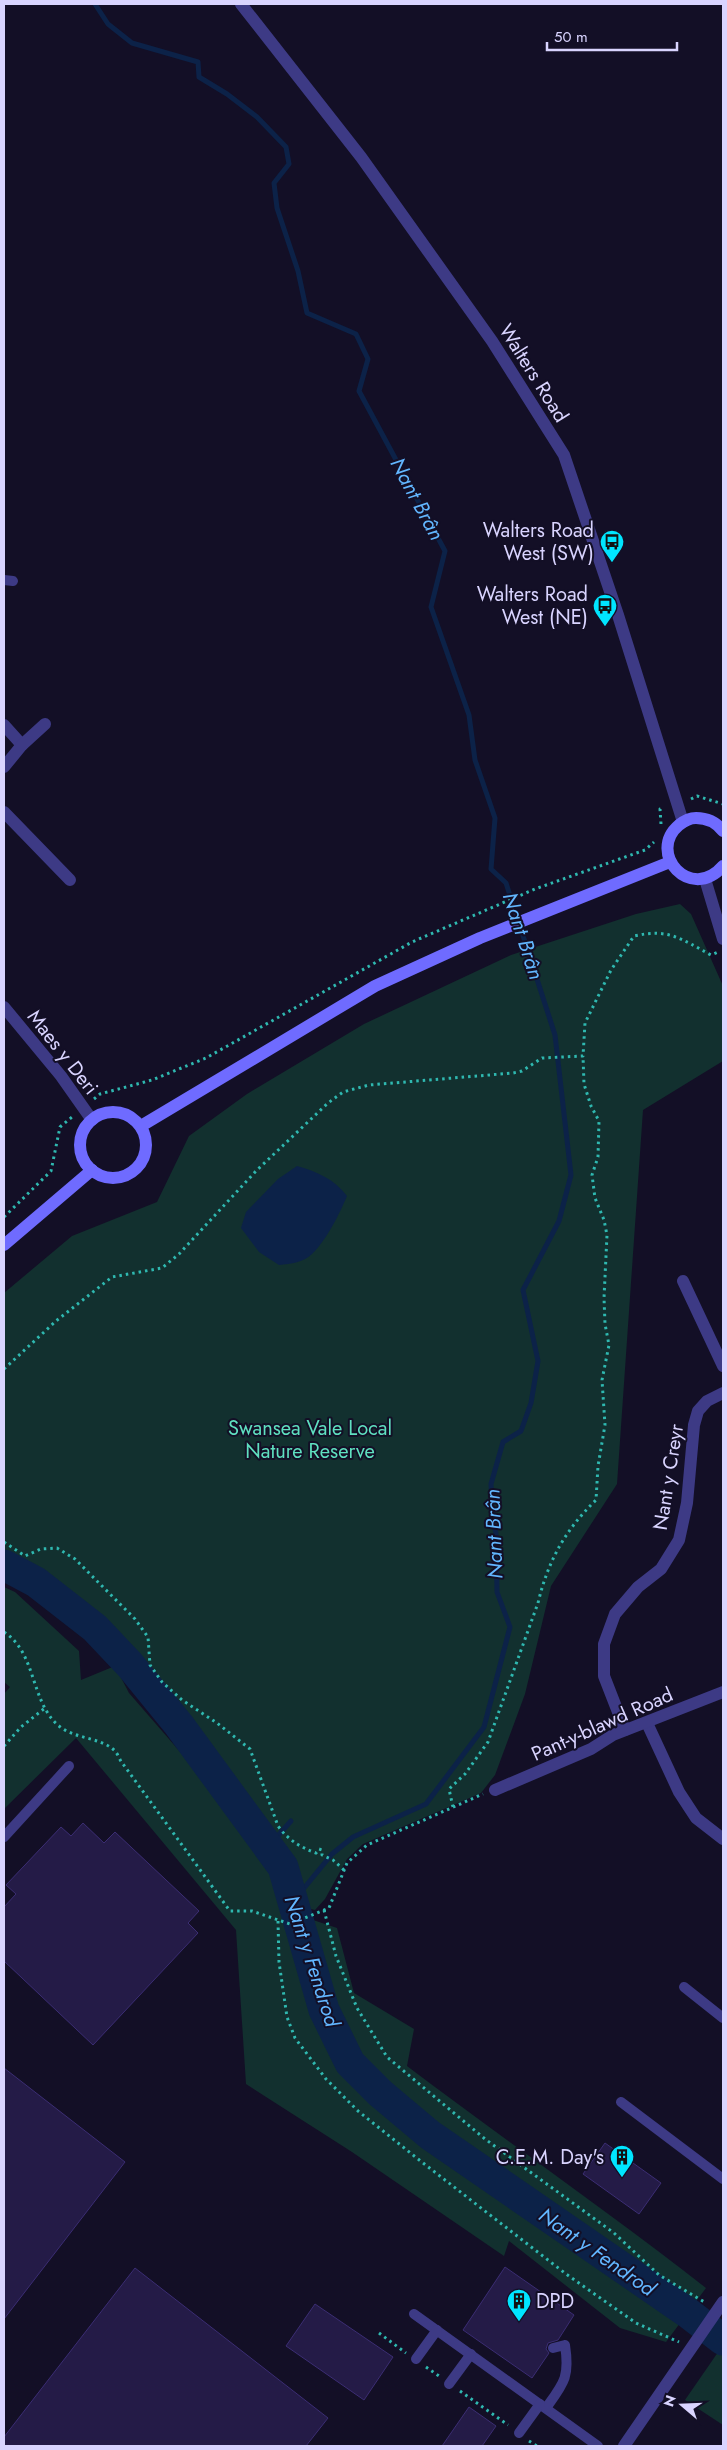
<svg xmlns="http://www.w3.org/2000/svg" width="727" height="2450" font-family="Jost,sans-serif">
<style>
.green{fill:#12302f}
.water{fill:#0c2248}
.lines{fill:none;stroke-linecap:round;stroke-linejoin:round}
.stream{stroke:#0c2248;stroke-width:5}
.river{stroke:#0c2248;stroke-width:31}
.building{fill:#241b47;stroke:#3b2d73}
.path{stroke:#2fb8b0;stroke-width:3;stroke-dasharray:2.5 4;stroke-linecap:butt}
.service{stroke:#3d3a85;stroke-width:10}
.minor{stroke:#3d3a85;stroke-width:12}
.tertiary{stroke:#3d3a85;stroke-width:12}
.secondary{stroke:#6f6bff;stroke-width:12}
.labels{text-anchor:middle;stroke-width:4;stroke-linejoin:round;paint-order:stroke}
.street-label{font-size:20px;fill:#d9d4ff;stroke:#130f26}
.poi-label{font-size:20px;fill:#d9d4ff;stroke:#130f26;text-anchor:end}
.park-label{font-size:20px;fill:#5fe0c0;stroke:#130f26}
.water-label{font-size:21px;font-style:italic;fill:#62b6ff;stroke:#130f26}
</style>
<rect width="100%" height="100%" fill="#130f26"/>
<g class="green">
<polygon points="680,904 691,914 723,986 723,1061 643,1110 617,1484 551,1586 525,1694 495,1775 481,1793 363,1844 347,1859 325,1899 315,1910 299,1906 284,1864 168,1706 118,1645 68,1599 4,1556 4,1293 72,1236 157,1202 189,1136 247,1094 364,1024 511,955 636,914"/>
<path d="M4,1587L15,1592L79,1651L81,1680L115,1666L129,1693L248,1830L282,1881L289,1912L337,1928L354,1993L414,2029L407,2066C506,2141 608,2211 706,2288L666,2342L620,2328L509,2241L504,2256L352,2152L246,2084L236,1930L76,1738L4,1809V1694L10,1687L4,1682Z"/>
<polygon points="723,2345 723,2425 685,2400"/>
</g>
<path class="water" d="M297,1166C318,1172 334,1179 347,1196C340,1213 326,1241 312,1254C304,1262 291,1264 279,1265L259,1252L241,1228L246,1212L278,1179Z"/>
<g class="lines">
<g class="stream">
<polyline points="95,4 108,24 132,43 198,62 199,77 227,94 257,117 286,147 289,164 274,183 277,208 298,271 307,313 356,334 368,359 359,391 445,551 431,607 469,715 475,760 495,818 491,869 506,883 555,1035 571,1175 559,1221 523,1290 538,1361 531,1403 521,1431 503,1442 491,1484 493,1523 496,1533 497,1592 510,1627 484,1727 426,1804 353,1837 332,1854 300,1893 295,1908"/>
<polyline points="268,1847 291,1821"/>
</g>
<polyline class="river" points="4,1565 36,1582 95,1628 130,1665 179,1725 283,1867 324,2010 350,2063 380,2093 430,2135 688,2313 723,2340"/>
</g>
<g class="building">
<polygon points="83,1823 104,1843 115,1832 199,1911 188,1923 198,1933 93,2045 4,1961 4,1907 16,1894 6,1885 61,1827 71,1836"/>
<polygon points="4,2068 125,2162 4,2319"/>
<polygon points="605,2143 661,2183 639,2214 583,2174"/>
<polygon points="505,2267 574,2315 558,2340 548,2343 546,2349 549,2353 532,2378 463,2330"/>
<polygon points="135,2268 328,2418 306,2446 4,2446 4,2437"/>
<polygon points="315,2304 393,2357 364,2400 286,2346"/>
<polygon points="469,2407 496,2426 482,2446 442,2446"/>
</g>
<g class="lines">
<g class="path">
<polyline points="691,799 697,796 723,804"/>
<polyline points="661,824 660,809 664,808"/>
<polyline points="94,1099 100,1094 152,1080 206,1058 412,942 535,889 645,850 654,842"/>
<polyline points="4,1217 51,1171 60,1127 72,1117"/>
<path d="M4,1369L56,1321L112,1277L162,1268L179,1254L256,1171L328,1103L343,1092L369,1085L513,1073L522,1071L542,1058L583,1056L585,1023L611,970L634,936C669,928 681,939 711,955L718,952"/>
<path d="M4,1542L25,1556L41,1549L57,1548L75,1559L135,1619L148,1637L150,1665L162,1682L182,1700L217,1723L250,1749L278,1826C288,1840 300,1847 316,1853L319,1849L322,1850V1855L333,1860L344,1870"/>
<path d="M4,1632C37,1653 30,1702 59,1726C74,1739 101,1737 115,1751C118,1754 120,1761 123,1764L230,1911H252L290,1924L329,1908L347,1863L367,1845L483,1794"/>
<polyline points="4,1746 21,1727 45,1708"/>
<path d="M453,1807L449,1789L465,1774L488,1742L538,1603C548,1561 565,1530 596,1500L598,1466L605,1425L602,1380L609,1345L605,1324L604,1298L607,1235L604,1220L595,1198L592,1175L598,1157L599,1121L591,1106L584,1084L583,1056"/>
<polyline points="324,1910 336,1956 357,2008 387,2057 485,2139 614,2233 659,2275 706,2303"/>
<polyline points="278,1921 279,1962 287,2017 295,2038 326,2079 358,2111 418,2159 566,2274 636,2323 679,2342"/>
<polyline points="379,2333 406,2353"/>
<polyline points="426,2367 439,2376"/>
<polyline points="460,2391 508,2425"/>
<polyline points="529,2441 537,2446"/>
</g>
<g class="service">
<polyline points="4,580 13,581"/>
<polyline points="4,1837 69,1766"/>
<polyline points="684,1987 723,2018"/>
<polyline points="621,2102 723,2179"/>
<polyline points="414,2314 598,2446"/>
<polyline points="416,2359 437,2330"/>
<polyline points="449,2384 471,2354"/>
<path d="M546,2408C564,2383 570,2377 565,2345L553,2348"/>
<polyline points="519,2433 540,2404"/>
</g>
<g class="minor">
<polyline points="4,725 22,745"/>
<polyline points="4,767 22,745 45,724"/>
<polyline points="4,812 70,880"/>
<polyline points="4,1007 61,1076 92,1120"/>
<polyline points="683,1281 723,1366"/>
<polyline points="647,1723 679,1792 696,1818 723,1839"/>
<polyline points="625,1730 604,1676 604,1644 615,1614 638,1587 661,1569 679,1540 687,1503 694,1425 698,1411 707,1401 723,1393"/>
<polyline points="495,1790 591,1749 613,1735 723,1692"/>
<polyline points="624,2446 723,2302"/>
</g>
<g class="tertiary">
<polyline points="241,4 361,157 492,341 564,455 618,615 683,822"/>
<polyline points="705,879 723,939"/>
</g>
<g class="secondary">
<path d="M723,831C716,822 708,818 696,818C690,818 684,821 679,825C646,853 691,903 723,866"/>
<circle cx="113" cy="1145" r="33"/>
<polyline points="141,1126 375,986 480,938 670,862"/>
<polyline points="4,1245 92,1170"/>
</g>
</g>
<defs>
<symbol id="bus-pin" viewBox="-11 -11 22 30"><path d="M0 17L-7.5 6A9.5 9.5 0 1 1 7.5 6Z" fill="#00e5ff" stroke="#130f26"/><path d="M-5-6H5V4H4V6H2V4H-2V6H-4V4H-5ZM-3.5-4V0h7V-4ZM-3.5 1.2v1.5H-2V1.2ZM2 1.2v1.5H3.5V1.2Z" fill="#111"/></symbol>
<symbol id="building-pin" viewBox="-11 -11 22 30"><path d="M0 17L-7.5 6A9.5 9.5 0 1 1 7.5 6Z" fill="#00e5ff" stroke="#130f26"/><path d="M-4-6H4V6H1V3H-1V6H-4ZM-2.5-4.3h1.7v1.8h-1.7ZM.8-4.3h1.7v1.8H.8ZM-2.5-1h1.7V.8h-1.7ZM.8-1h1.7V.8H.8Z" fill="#111"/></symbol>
</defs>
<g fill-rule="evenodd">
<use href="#bus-pin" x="598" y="528" width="28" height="38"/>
<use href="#bus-pin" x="591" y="592" width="28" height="38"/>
<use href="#building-pin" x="608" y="2143" width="28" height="38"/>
<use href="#building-pin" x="505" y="2287" width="28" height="38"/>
</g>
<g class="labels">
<g class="street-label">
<text transform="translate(534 373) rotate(58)" y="7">Walters Road</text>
<text transform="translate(63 1052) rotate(52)" y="7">Maes y Deri</text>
<text transform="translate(668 1477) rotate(-81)" y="7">Nant y Creyr</text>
<text transform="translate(602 1724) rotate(-24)" y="7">Pant-y-blawd Road</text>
</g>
<g class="poi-label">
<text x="594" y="537">Walters Road<tspan x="594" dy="23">West (SW)</tspan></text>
<text x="588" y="601">Walters Road<tspan x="588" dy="23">West (NE)</tspan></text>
<text x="604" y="2164">C.E.M. Day's</text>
<text x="536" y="2308" text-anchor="start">DPD</text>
</g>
<g class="park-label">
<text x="310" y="1435">Swansea Vale Local<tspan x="310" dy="23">Nature Reserve</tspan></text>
</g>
<g class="water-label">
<text transform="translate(417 499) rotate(62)" y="7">Nant Brân</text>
<text transform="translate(523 936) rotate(72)" y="7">Nant Brân</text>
<text transform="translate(494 1534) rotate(-92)" y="7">Nant Brân</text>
<text transform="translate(312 1961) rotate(72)" y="7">Nant y Fendrod</text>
<text transform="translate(597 2252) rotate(35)" y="7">Nant y Fendrod</text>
</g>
</g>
<rect width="727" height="2450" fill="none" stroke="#d9d4ff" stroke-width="10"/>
<g transform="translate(682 2405) rotate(289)" stroke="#130f26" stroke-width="4" paint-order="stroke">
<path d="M0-4L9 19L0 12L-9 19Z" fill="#d9d4ff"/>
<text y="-8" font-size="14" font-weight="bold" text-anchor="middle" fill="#d9d4ff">N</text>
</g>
<path d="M547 42v8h130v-8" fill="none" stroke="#d9d4ff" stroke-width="2.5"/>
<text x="554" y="42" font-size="15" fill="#d9d4ff" stroke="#130f26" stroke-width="4" paint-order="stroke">50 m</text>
</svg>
